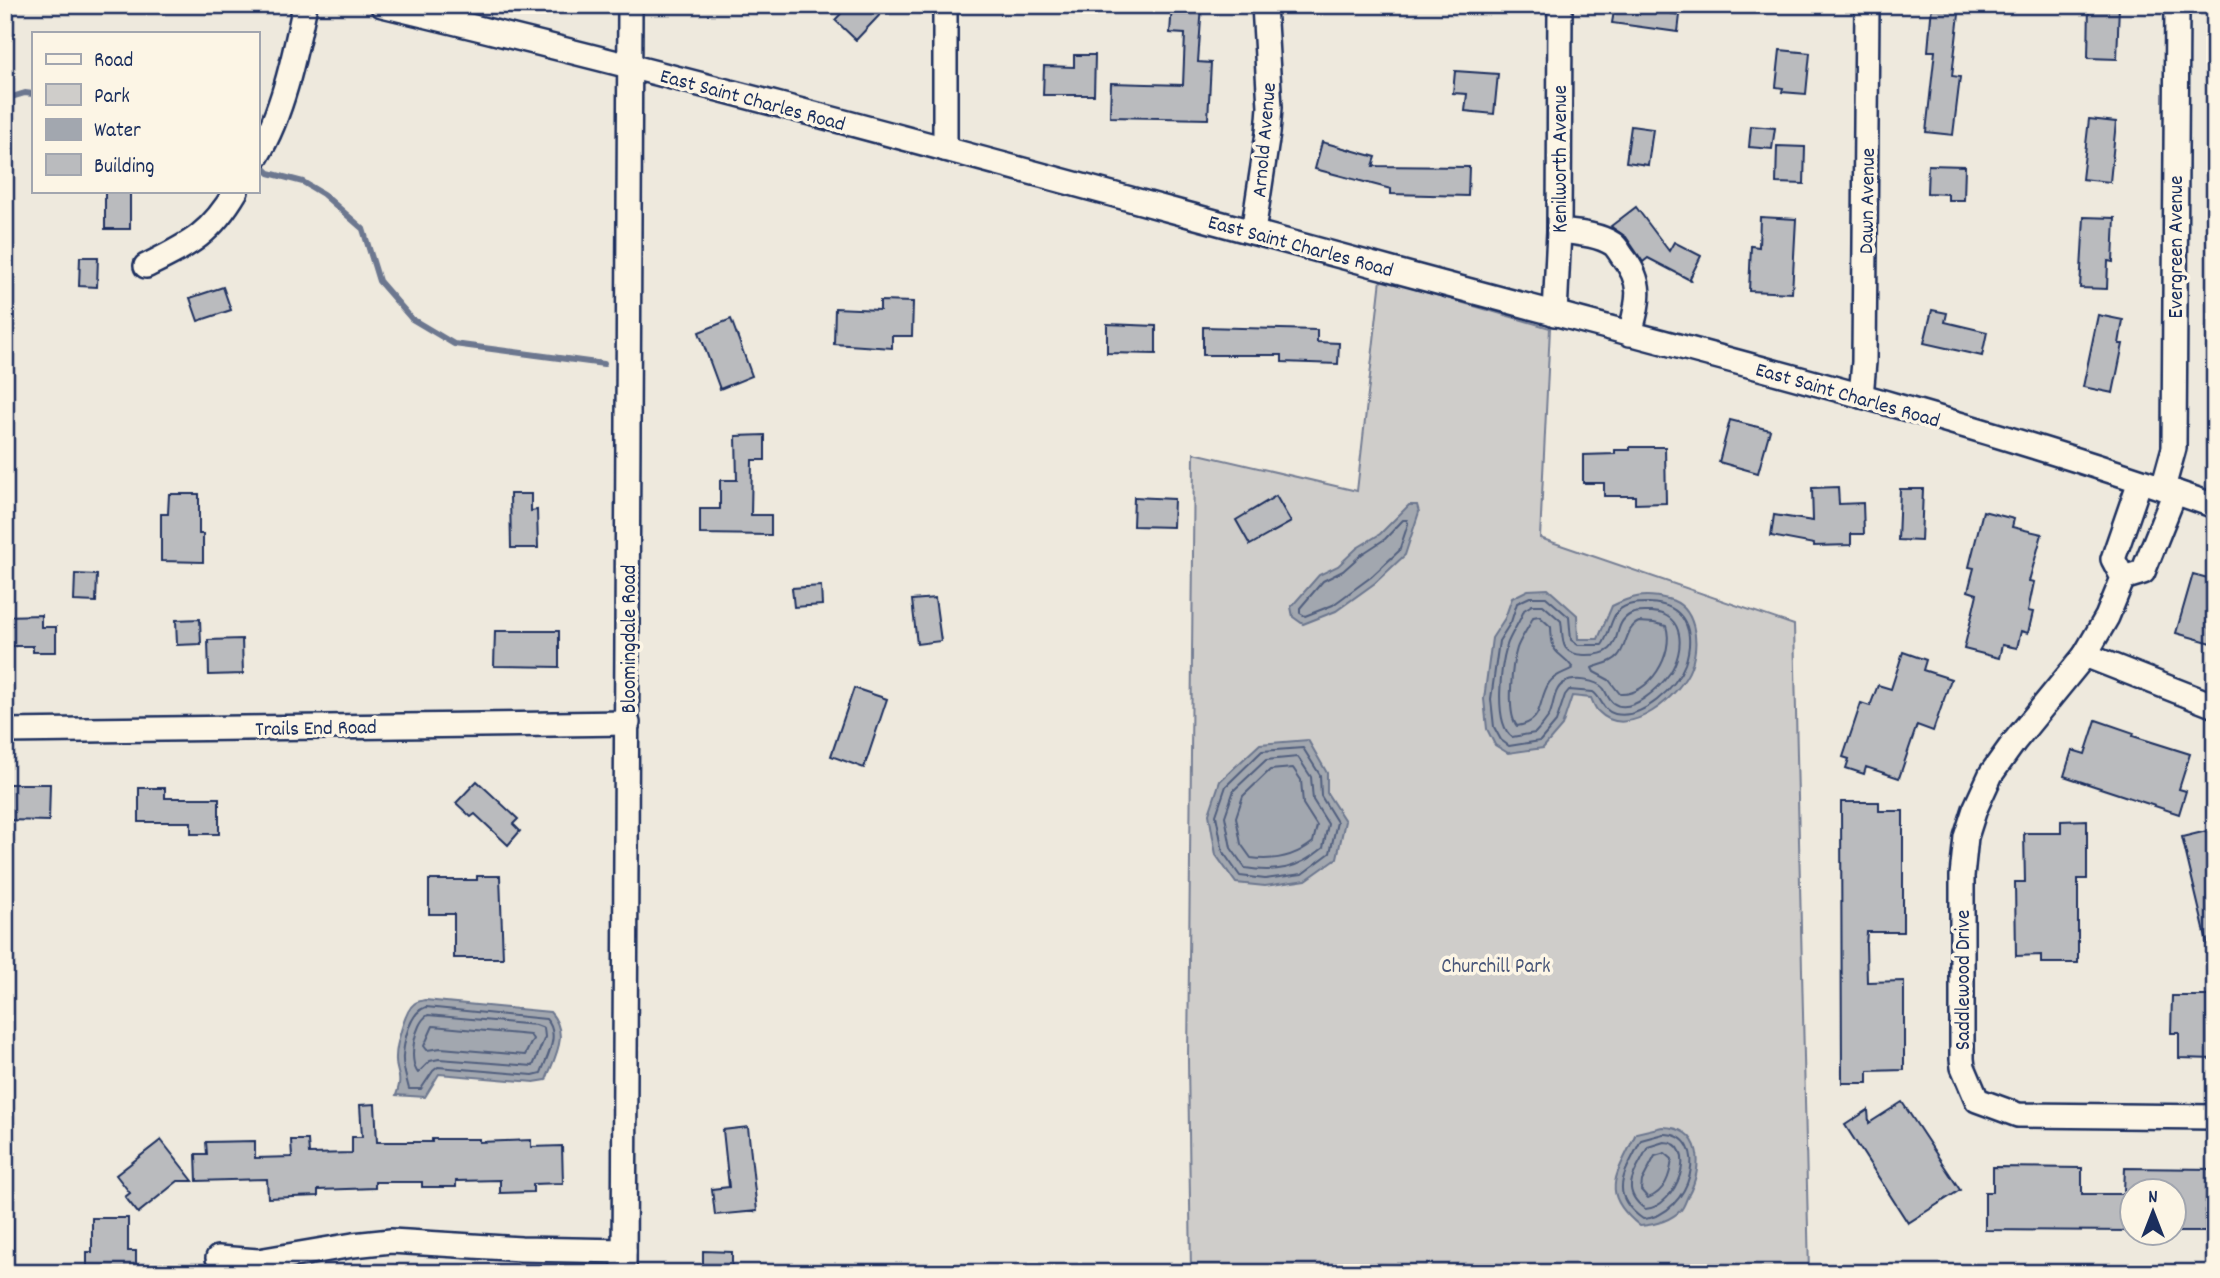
<svg xmlns="http://www.w3.org/2000/svg" width="2220" height="1278" font-family="Dekko,sans-serif">
<style>
.green{fill:#cfcdca;stroke:#757e94;stroke-width:2}
.water{fill:#a2a7af;stroke:#6c778f;stroke-width:2}
.lines{fill:none;stroke-linecap:round;stroke-linejoin:round}
.shore{stroke:#515f7e;stroke-width:2}
.stream{stroke:#6c778f;stroke-width:6}
.building{fill:#babbbe;stroke:#1b2f5e;stroke-width:2}
.minor-casing{stroke:#1b2f5e;stroke-width:28}
.minor{stroke:#fcf5e5;stroke-width:23}
.labels{text-anchor:middle;stroke-width:7;stroke-linejoin:round;paint-order:stroke}
.street-label{font-size:21px;fill:#1b2f5e;stroke:#fcf5e5}
.park-label{font-size:21px;fill:#485679;stroke:#fcf5e5}
</style>
<rect width="100%" height="100%" fill="#eee9dd"/>
<filter id="ink" filterUnits="userSpaceOnUse"><feTurbulence type="fractalNoise" baseFrequency=".0143" numOctaves="2"/><feDisplacementMap in="SourceGraphic" scale="14" xChannelSelector="R" yChannelSelector="G"/><feConvolveMatrix kernelMatrix="1 2 1 2 8 2 1 2 1" color-interpolation-filters="sRGB"/></filter>
<g filter="url(#ink)">
<polygon class="green" points="1381,279 1550,328 1540,538 1794,625 1809,1273 1191,1273 1188,1060 1194,453 1357,491"/>
<g class="water">
<polygon points="1409,505 1417,505 1419,512 1405,555 1375,583 1336,611 1303,624 1293,617 1291,607 1319,575 1338,566 1357,548 1380,534"/>
<path d="M1548,589L1577,615L1578,639H1598L1612,606C1632,596 1645,593 1668,599C1696,606 1700,642 1691,667C1681,695 1628,742 1599,712C1595,709 1593,702 1591,698L1572,696L1562,726L1543,748L1508,753L1495,745L1487,729L1484,699L1492,638L1505,618L1512,598L1528,590Z"/>
<polygon points="1308,740 1327,773 1327,793 1345,821 1337,858 1306,880 1265,886 1236,883 1216,855 1209,814 1220,781 1260,744"/>
<polygon points="5,906 13,1248 5,1245"/>
<path d="M425,1000L550,1012C570,1034 555,1056 546,1080L534,1082L439,1074L425,1097L396,1095C404,1074 395,1075 396,1057C396,1046 405,1010 414,1004C417,1001 422,1001 425,1000Z"/>
<path d="M1662,1127C1703,1127 1704,1167 1688,1196C1686,1200 1684,1207 1681,1210C1670,1221 1654,1225 1640,1226C1597,1191 1618,1175 1636,1133Z"/>
</g>
<g class="lines">
<g class="shore">
<polygon points="1403,520 1407,520 1408,524 1399,551 1371,577 1333,605 1305,616 1300,613 1300,608 1323,581 1343,571 1362,554 1385,539"/>
<path d="M1530,597H1546L1569,617L1571,640L1578,645H1602C1609,636 1611,617 1618,611C1626,603 1639,603 1649,603C1685,604 1696,631 1685,664C1676,688 1642,720 1615,714C1602,711 1602,698 1593,692L1569,690L1565,695L1556,722L1540,741L1509,746L1501,740L1494,727L1491,699L1499,641L1511,622L1517,603Z"/>
<path d="M1532,605H1543L1561,621C1564,639 1558,654 1584,655C1630,656 1607,626 1631,614C1637,611 1644,612 1652,612C1685,614 1685,650 1670,673C1660,687 1631,716 1613,703C1608,699 1607,694 1604,689C1597,680 1574,677 1564,683C1553,689 1554,706 1549,716C1545,722 1540,728 1535,733L1512,737C1493,723 1501,665 1507,645C1510,635 1520,622 1524,610Z"/>
<path d="M1539,616L1551,627C1552,659 1558,648 1573,668C1565,673 1555,674 1549,683C1537,701 1545,722 1517,726C1506,714 1512,664 1517,648C1521,637 1529,628 1533,617Z"/>
<path d="M1639,622L1654,623L1666,626C1675,654 1649,696 1620,694L1609,680L1594,672L1592,668C1600,664 1611,664 1618,656C1627,646 1626,627 1639,622Z"/>
<polygon points="1303,748 1320,775 1321,796 1337,822 1330,853 1302,874 1265,879 1240,876 1223,852 1216,815 1226,786 1262,751"/>
<path d="M1298,757L1311,777L1313,800L1328,824L1323,848C1298,869 1276,873 1245,868L1231,848L1225,816L1234,790L1266,760Z"/>
<path d="M1293,768L1301,780L1303,804L1317,826L1313,842C1295,857 1274,861 1251,858L1241,844L1236,817L1243,796L1270,770Z"/>
<path d="M426,1007L546,1019C561,1034 547,1056 541,1073L533,1075L438,1067L433,1071L421,1089H409C407,1080 402,1066 403,1056C404,1040 410,1012 426,1007Z"/>
<path d="M428,1015L536,1025L544,1028L545,1037L533,1066L439,1059L430,1061L418,1073C408,1061 414,1023 428,1015Z"/>
<polygon points="433,1026 530,1035 533,1039 525,1055 441,1048 427,1050 424,1046"/>
<path d="M1663,1134C1713,1133 1691,1216 1643,1219C1606,1193 1626,1172 1641,1140Z"/>
<path d="M1664,1142C1700,1142 1677,1208 1645,1209C1618,1189 1636,1171 1648,1147Z"/>
<path d="M1665,1153L1672,1159C1670,1176 1665,1192 1648,1198L1641,1190L1642,1181L1655,1156Z"/>
</g>
<g class="stream">
<polyline points="5,99 25,93 33,94"/>
<polyline points="258,162 269,173 303,182 323,194 363,229 379,281 412,319 454,344 604,364"/>
</g>
</g>
<g class="building">
<polygon points="849,5 889,5 856,40 835,20"/>
<polygon points="1172,5 1202,5 1198,62 1211,63 1208,119 1110,117 1111,83 1183,85 1185,34 1170,33"/>
<polygon points="1615,5 1664,5 1663,12 1680,15 1678,32 1612,23"/>
<polygon points="1932,5 1960,5 1952,76 1960,77 1953,135 1926,132 1935,51 1928,51"/>
<polygon points="2089,5 2119,5 2117,59 2088,58"/>
<polygon points="1780,50 1810,53 1806,94 1782,92 1783,88 1776,87"/>
<polygon points="1074,55 1095,55 1094,95 1043,95 1044,66 1074,67"/>
<polygon points="1455,71 1498,74 1494,114 1465,111 1467,94 1453,93"/>
<polygon points="2089,119 2116,122 2110,182 2082,179"/>
<polygon points="1631,126 1653,129 1648,165 1626,162"/>
<polygon points="1751,126 1775,128 1772,149 1749,147"/>
<polygon points="1322,142 1376,157 1373,166 1469,167 1468,196 1391,194 1391,189 1315,169"/>
<polygon points="1777,146 1805,147 1804,184 1776,183"/>
<polygon points="1928,165 1965,166 1964,200 1948,200 1948,194 1927,193"/>
<rect x="105" y="191" width="25" height="38"/>
<polygon points="1636,207 1669,251 1674,242 1701,256 1690,278 1692,281 1648,258 1643,262 1626,237 1613,228 1611,226"/>
<polygon points="1760,217 1796,219 1792,293 1749,291 1751,246 1759,247"/>
<polygon points="2084,217 2115,218 2113,262 2108,261 2107,289 2080,288"/>
<polygon points="80,257 98,257 97,287 79,286"/>
<polygon points="223,287 231,310 198,321 190,298"/>
<polygon points="880,301 913,302 912,336 892,336 892,348 834,344 835,308 880,310"/>
<polygon points="1932,310 1947,313 1945,322 1987,332 1982,356 1924,343"/>
<polygon points="2098,315 2123,320 2119,344 2123,344 2113,393 2083,387"/>
<polygon points="731,319 752,376 720,389 699,332"/>
<polygon points="1107,324 1156,326 1156,354 1107,353"/>
<polygon points="1203,327 1317,330 1317,342 1339,343 1338,364 1282,362 1282,355 1203,355"/>
<polygon points="1730,420 1770,430 1758,473 1719,462"/>
<polygon points="765,435 765,460 752,460 751,515 771,515 771,535 700,534 700,509 720,509 720,480 737,480 736,436"/>
<polygon points="1630,447 1665,447 1666,503 1635,504 1635,496 1604,496 1604,483 1583,483 1583,455 1615,454 1615,450 1630,450"/>
<polygon points="1838,487 1839,504 1863,503 1864,534 1851,534 1851,545 1814,546 1814,544 1771,536 1774,515 1813,521 1812,488"/>
<polygon points="1900,489 1923,489 1921,541 1898,540"/>
<polygon points="169,494 199,494 199,534 203,534 203,562 161,561 161,514 168,514"/>
<polygon points="510,494 531,494 531,511 537,510 538,548 511,548"/>
<polygon points="1276,496 1291,522 1250,545 1236,520"/>
<polygon points="1134,497 1174,499 1173,527 1133,526"/>
<polygon points="1983,511 2014,519 2012,527 2042,534 2029,581 2034,582 2028,611 2033,612 2028,633 2021,631 2017,648 2002,645 1999,658 1964,649 1977,594 1968,591 1974,568 1969,567"/>
<polygon points="75,574 97,575 96,602 74,601"/>
<polygon points="2193,574 2215,580 2215,644 2176,633"/>
<polygon points="821,586 822,605 794,607 792,588"/>
<polygon points="935,598 941,641 917,644 912,600"/>
<polygon points="41,615 41,627 56,627 56,652 33,652 33,646 5,646 5,616"/>
<polygon points="200,619 201,644 177,645 176,620"/>
<polygon points="495,631 559,631 559,667 494,666"/>
<polygon points="242,639 243,674 209,675 208,640"/>
<polygon points="1903,652 1926,660 1923,670 1951,679 1933,731 1917,725 1899,778 1866,767 1864,774 1846,768 1849,759 1843,757 1861,703 1870,706 1878,685 1891,689"/>
<polygon points="854,688 887,699 864,768 831,756"/>
<polygon points="2096,720 2134,733 2133,736 2190,754 2179,789 2186,791 2179,814 2064,776 2072,750 2085,754"/>
<polygon points="477,781 518,819 513,824 520,831 508,845 475,814 471,817 456,803"/>
<polygon points="5,784 50,784 49,821 5,820"/>
<polygon points="139,788 165,788 165,798 219,798 219,834 191,834 191,822 139,822"/>
<polygon points="1841,802 1879,802 1879,811 1903,811 1903,932 1867,932 1866,945 1867,982 1904,981 1904,1070 1868,1071 1868,1083 1842,1083"/>
<polygon points="2087,820 2087,879 2078,879 2078,963 2041,963 2041,955 2016,956 2015,882 2025,882 2024,833 2061,833 2061,821"/>
<polygon points="2211,830 2212,836 2215,835 2215,949 2209,950 2182,837"/>
<polygon points="477,876 500,876 503,958 454,958 454,914 429,914 429,880 477,880"/>
<polygon points="2172,996 2215,996 2215,1059 2179,1058 2179,1033 2171,1033"/>
<polygon points="1902,1102 1960,1190 1908,1223 1845,1125 1868,1110 1869,1123"/>
<polygon points="375,1104 377,1142 432,1142 432,1139 479,1139 479,1142 531,1140 531,1147 562,1146 563,1183 533,1184 533,1192 500,1193 500,1180 456,1181 456,1187 422,1187 422,1182 375,1182 375,1188 318,1190 318,1196 268,1198 267,1179 197,1181 196,1154 207,1154 206,1142 255,1141 255,1158 292,1157 291,1140 308,1140 309,1154 352,1153 352,1137 362,1137 360,1105"/>
<polygon points="748,1127 757,1211 715,1215 712,1189 729,1187 723,1130"/>
<polygon points="161,1140 193,1181 178,1181 138,1213 125,1197 130,1193 116,1175"/>
<polygon points="1993,1167 2082,1168 2082,1194 2132,1194 2132,1231 1985,1230 1985,1192 1993,1192"/>
<polygon points="2125,1168 2214,1169 2215,1232 2174,1232 2174,1191 2124,1191"/>
<polygon points="92,1218 128,1218 128,1251 136,1251 136,1273 87,1273 87,1252 92,1252"/>
<polygon points="703,1251 732,1252 732,1273 703,1273"/>
</g>
<g class="lines">
<defs>
<g id="minor">
<path d="M382,5C719,85 1054,179 1389,269C1665,344 1945,411 2215,506"/>
<polyline points="945,5 945,149"/>
<path d="M257,156C283,113 295,53 305,5"/>
<path d="M1559,231C1576,233 1598,234 1613,244C1617,247 1620,253 1623,257C1645,284 1638,303 1630,334"/>
<polyline points="1253,232 1268,133 1270,107 1264,5"/>
<path d="M146,266C190,244 210,235 236,191"/>
<polyline points="1555,314 1559,231 1560,5"/>
<polyline points="1861,396 1864,362 1867,5"/>
<polyline points="2163,488 2174,448 2177,5"/>
<polyline points="2123,578 2143,572 2175,492"/>
<polyline points="2085,655 2107,617 2123,578 2113,559 2140,481"/>
<polyline points="2215,706 2085,655 2014,742 1991,774 1975,809 1966,837 1962,876 1962,1059 1963,1067 1977,1100 2018,1115 2215,1117"/>
<polyline points="5,731 628,723"/>
<polyline points="218,1258 258,1261 353,1245 391,1241 521,1249 624,1251"/>
<polyline points="624,1273 630,5"/>
</g>
</defs>
<use href="#minor" class="minor-casing"/>
<use href="#minor" class="minor"/>
</g>
</g>
<g class="labels">
<g class="street-label">
<text transform="translate(753 99) rotate(15)" y="7">East Saint Charles Road</text>
<text transform="translate(1263 140) rotate(-85)" y="7">Arnold Avenue</text>
<text transform="translate(1559 159) rotate(-90)" y="7">Kenilworth Avenue</text>
<text transform="translate(1866 201) rotate(-89)" y="7">Dawn Avenue</text>
<text transform="translate(1301 245) rotate(15)" y="7">East Saint Charles Road</text>
<text transform="translate(2175 247) rotate(-90)" y="7">Evergreen Avenue</text>
<text transform="translate(1848 394) rotate(16)" y="7">East Saint Charles Road</text>
<text transform="translate(628 639) rotate(-90)" y="7">Bloomingdale Road</text>
<text transform="translate(316 727) rotate(-1)" y="7">Trails End Road</text>
<text transform="translate(1962 980) rotate(-90)" y="7">Saddlewood Drive</text>
</g>
<g class="park-label">
<text x="1496" y="972">Churchill Park</text>
</g>
</g>
<rect width="2220" height="1278" fill="none" stroke="#fcf5e5" stroke-width="28"/>
<rect x="14" y="14" width="2192" height="1250" fill="none" stroke="#1b2f5e" stroke-width="2.5" filter="url(#ink)"/>
<rect x="32" y="32" width="228" height="161" fill="#fcf5e5" stroke="#a2a6af" stroke-width="2"/>
<rect x="46" y="54" width="35" height="10" fill="#fcf5e5" stroke="#a2a6af" stroke-width="2"/>
<text x="94" y="66" font-size="21" fill="#1b2f5e">Road</text>
<rect x="46" y="84" width="35" height="21" fill="#cfcdca" stroke="#a2a6af" stroke-width="2"/>
<text x="94" y="102" font-size="21" fill="#1b2f5e">Park</text>
<rect x="46" y="119" width="35" height="21" fill="#a2a7af" stroke="#a2a6af" stroke-width="2"/>
<text x="94" y="136" font-size="21" fill="#1b2f5e">Water</text>
<rect x="46" y="154" width="35" height="21" fill="#babbbe" stroke="#a2a6af" stroke-width="2"/>
<text x="94" y="172" font-size="21" fill="#1b2f5e">Building</text>
<g transform="translate(2153 1212)"><circle r="33" fill="#fcf5e5" stroke="#a2a6af" stroke-width="2"/>
<path d="M0-5L12 26L0 18L-12 26Z" fill="#1b2f5e"/>
<text y="-10" font-size="19" font-weight="bold" text-anchor="middle" fill="#1b2f5e">N</text>
</g>
</svg>
